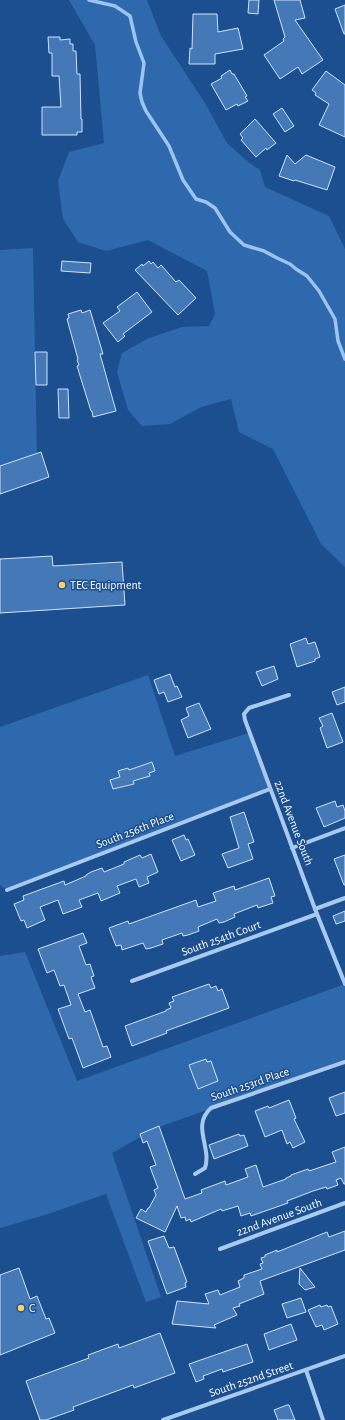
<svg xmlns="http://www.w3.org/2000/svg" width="345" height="1420" font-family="'Alegreya Sans',sans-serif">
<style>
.green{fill:#2e69ad}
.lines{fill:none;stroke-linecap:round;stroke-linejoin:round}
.stream{stroke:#9cc4f0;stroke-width:3.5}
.building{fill:#4478b7;stroke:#cfe3fa}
.street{stroke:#a9c9ee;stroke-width:4}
.poi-dot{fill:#ffd166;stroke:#1b4f8f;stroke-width:1.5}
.labels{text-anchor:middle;stroke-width:3;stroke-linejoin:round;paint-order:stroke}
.poi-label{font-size:12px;fill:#fff;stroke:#1b4f8f;text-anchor:start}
.street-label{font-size:12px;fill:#fff;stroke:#1b4f8f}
</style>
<rect width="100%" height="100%" fill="#1b4f8f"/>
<g class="green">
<polygon points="69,0 147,0 161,36 205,103 227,143 248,162 260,170 265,187 329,216 345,249 345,567 321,544 273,449 239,432 231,399 201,407 170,424 142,426 128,410 117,372 122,353 149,338 182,327 209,326 215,314 207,271 148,240 106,251 78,242 63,219 58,181 69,152 104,143 95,45"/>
<polygon points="33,248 37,460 0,469 0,250"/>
<polygon points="148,675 175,756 249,733 270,789 7,890 0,885 0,727"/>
<polygon points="25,952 77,1081 345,984 345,1062 156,1128 112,1153 161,1297 146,1302 106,1194 45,1215 0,1228 0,956"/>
</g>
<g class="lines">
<polyline class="stream" points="89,0 115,6 130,16 136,42 144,63 140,93 142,102 146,111 169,146 183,180 196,199 206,202 215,208 230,232 244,245 264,251 277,258 290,264 296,269 307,276 319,291 335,319 338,341 345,359"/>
</g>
<g class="building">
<polygon points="249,0 259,0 258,14 248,13"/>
<polygon points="274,0 300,0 305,18 295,20 323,60 302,74 298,67 280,79 264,55 284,41 283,39 285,37"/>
<polygon points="345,5 345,34 344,34 335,9"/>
<polygon points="193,14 217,14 218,32 238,28 243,49 215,54 215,64 189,64 190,48 192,49"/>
<polygon points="48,37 60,37 60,40 70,39 70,44 73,44 73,51 76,51 77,74 80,74 81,119 82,119 82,132 77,132 77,135 42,135 42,107 61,107 59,76 52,76 52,53 49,53"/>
<polygon points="230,70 232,74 234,74 247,96 245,97 248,101 238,106 237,104 226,110 211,84 222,78 221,76"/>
<polygon points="326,71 345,85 345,137 319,125 329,104 315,95 316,93 312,90"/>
<polygon points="282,108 294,126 285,132 273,114"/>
<polygon points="255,119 276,143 267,150 266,148 256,157 241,140 243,138 240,134"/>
<polygon points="287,155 295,164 306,155 335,167 327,190 295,180 294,181 279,176"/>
<polygon points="62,261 91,263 90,273 61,271"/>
<polygon points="149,261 151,264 153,262 158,268 161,265 176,282 179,280 196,298 178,315 135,270 142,264 143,266"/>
<polygon points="137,292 152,312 123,334 125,336 118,342 103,323 120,311 117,307"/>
<polygon points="81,310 82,313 90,310 103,354 100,354 116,411 93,417 92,411 91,411 77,366 79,365 77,360 78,359 67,319 69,318 68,314"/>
<polygon points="35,352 47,352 47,385 36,385"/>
<polygon points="58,389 68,389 69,418 59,418"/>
<polygon points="41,452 49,477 0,494 0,466"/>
<polygon points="52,556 53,566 122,562 125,605 0,613 0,559"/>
<polygon points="306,638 308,644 315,642 320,657 315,659 315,661 297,667 290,644"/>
<polygon points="274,666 278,679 262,686 256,672"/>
<polygon points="170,674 175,687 177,686 182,697 168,702 164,692 159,694 154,680"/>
<polygon points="345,687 345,702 337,705 332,692"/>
<polygon points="199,703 211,729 188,738 181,720 189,716 186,708"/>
<polygon points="332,713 343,742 327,748 320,728 323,726 319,718"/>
<polygon points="152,762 155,771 149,773 150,776 133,781 134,784 113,789 110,780 120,777 118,771 128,768 129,770"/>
<polygon points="335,801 337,807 343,805 345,811 345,818 324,827 316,808"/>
<polygon points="244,812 254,842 248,844 253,859 228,868 222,854 239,848 230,817"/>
<polygon points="184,835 186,840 188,839 195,855 181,861 172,840"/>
<polygon points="151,854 158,872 147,877 149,883 139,887 136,879 117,886 120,893 101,901 98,893 79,900 82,907 63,914 58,900 40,907 45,920 27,928 24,920 21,921 14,904 24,900 23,896 64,881 65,885 86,876 86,875 91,872 102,868 104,872 124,864 124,862 140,855 142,858"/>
<polygon points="345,855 345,885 344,885 334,859"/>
<polygon points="269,878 275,896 271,897 273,903 258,908 257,905 234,914 235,917 224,922 219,923 217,919 198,927 199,931 188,935 183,936 182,933 162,940 163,944 151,948 146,949 143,943 122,950 121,945 116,946 109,928 128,921 129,924 196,900 198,907 216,901 213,893 234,886 235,890"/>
<polygon points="345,911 345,921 336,924 333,916"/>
<polygon points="83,933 87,943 79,946 86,965 90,964 94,976 91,977 95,988 78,994 85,1012 90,1010 103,1047 107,1046 111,1057 83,1068 72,1038 69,1039 58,1009 71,1005 64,985 60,986 54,970 47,973 38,949"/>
<polygon points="209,984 211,988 216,986 218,991 222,989 229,1008 166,1031 167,1033 132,1046 125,1026 166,1011 166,1010 171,1008 169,1003 174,1001 172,997"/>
<polygon points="206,1059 207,1062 211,1061 218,1081 198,1089 189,1065"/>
<polygon points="345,1092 345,1113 336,1116 329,1098"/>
<polygon points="289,1100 296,1118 294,1119 305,1142 293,1148 290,1142 287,1144 282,1130 265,1137 255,1111 268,1106 269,1108"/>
<polygon points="159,1126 185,1199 202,1193 201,1190 225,1181 226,1185 248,1177 245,1169 256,1165 263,1187 286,1179 286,1178 291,1176 291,1175 308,1169 309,1171 336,1162 332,1152 345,1147 345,1184 344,1184 341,1178 336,1180 338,1185 327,1189 326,1187 313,1191 287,1201 288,1203 251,1216 250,1213 241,1216 238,1206 222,1211 221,1209 191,1222 190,1219 186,1221 185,1217 181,1218 177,1206 165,1232 136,1218 141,1209 146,1212 148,1208 149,1208 156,1195 154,1190 158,1188 150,1167 156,1165 147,1141 143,1143 140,1134"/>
<polygon points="239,1134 240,1136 244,1135 248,1146 214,1159 209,1145"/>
<polygon points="345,1231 345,1250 260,1281 264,1294 239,1304 240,1306 233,1308 237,1315 214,1325 216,1328 172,1324 177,1301 209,1304 205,1294 218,1290 220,1295 240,1287 238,1281 244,1278 244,1275 262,1269 260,1264 263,1263 261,1258 265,1257 265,1255 277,1250 277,1252 327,1232 329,1237"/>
<polygon points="164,1236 169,1248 174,1247 187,1282 185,1283 186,1287 167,1294 148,1241"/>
<polygon points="19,1268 30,1299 37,1296 46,1319 49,1318 55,1333 0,1355 0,1275"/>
<polygon points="300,1268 315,1287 305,1290 299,1284"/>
<polygon points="301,1298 306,1312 287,1318 282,1304"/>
<polygon points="320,1305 321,1307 327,1305 328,1307 331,1306 338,1324 324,1330 322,1325 316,1327 308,1310"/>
<polygon points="291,1324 297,1340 269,1350 264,1334"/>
<polygon points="160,1333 175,1373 134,1388 133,1385 73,1407 74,1410 46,1420 40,1420 26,1381 89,1358 88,1355 118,1344 119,1348"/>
<polygon points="247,1344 253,1362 223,1372 222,1369 203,1376 204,1379 196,1382 189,1364"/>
<polygon points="287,1405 289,1405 295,1420 278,1420 274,1410"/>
</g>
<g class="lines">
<g class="street">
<polyline points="289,695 249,708 244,714 245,720 315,909 345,984"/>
<polyline points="292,848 345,828"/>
<polyline points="7,890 270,789"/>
<polyline points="315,909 345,898"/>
<polyline points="132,981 317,914"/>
<path d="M195,1174L205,1168C212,1147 191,1126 211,1108L345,1062"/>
<polyline points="220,1249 345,1203"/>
<polyline points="306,1370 323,1420"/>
<polyline points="163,1420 345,1356"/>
</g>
</g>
<g class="poi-dot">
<circle cx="62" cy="585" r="4"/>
<circle cx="21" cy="1308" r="4"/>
</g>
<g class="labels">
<g class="poi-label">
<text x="70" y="589">TEC Equipment</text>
<text x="29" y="1312">C</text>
</g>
<g class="street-label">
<text transform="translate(294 823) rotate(69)" y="4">22nd Avenue South</text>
<text transform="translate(135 830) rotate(-21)" y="4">South 256th Place</text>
<text transform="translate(221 938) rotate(-20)" y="4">South 254th Court</text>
<text transform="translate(250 1084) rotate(-19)" y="4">South 253rd Place</text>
<text transform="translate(279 1217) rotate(-20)" y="4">22nd Avenue South</text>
<text transform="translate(251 1379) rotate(-19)" y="4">South 252nd Street</text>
</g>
</g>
</svg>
